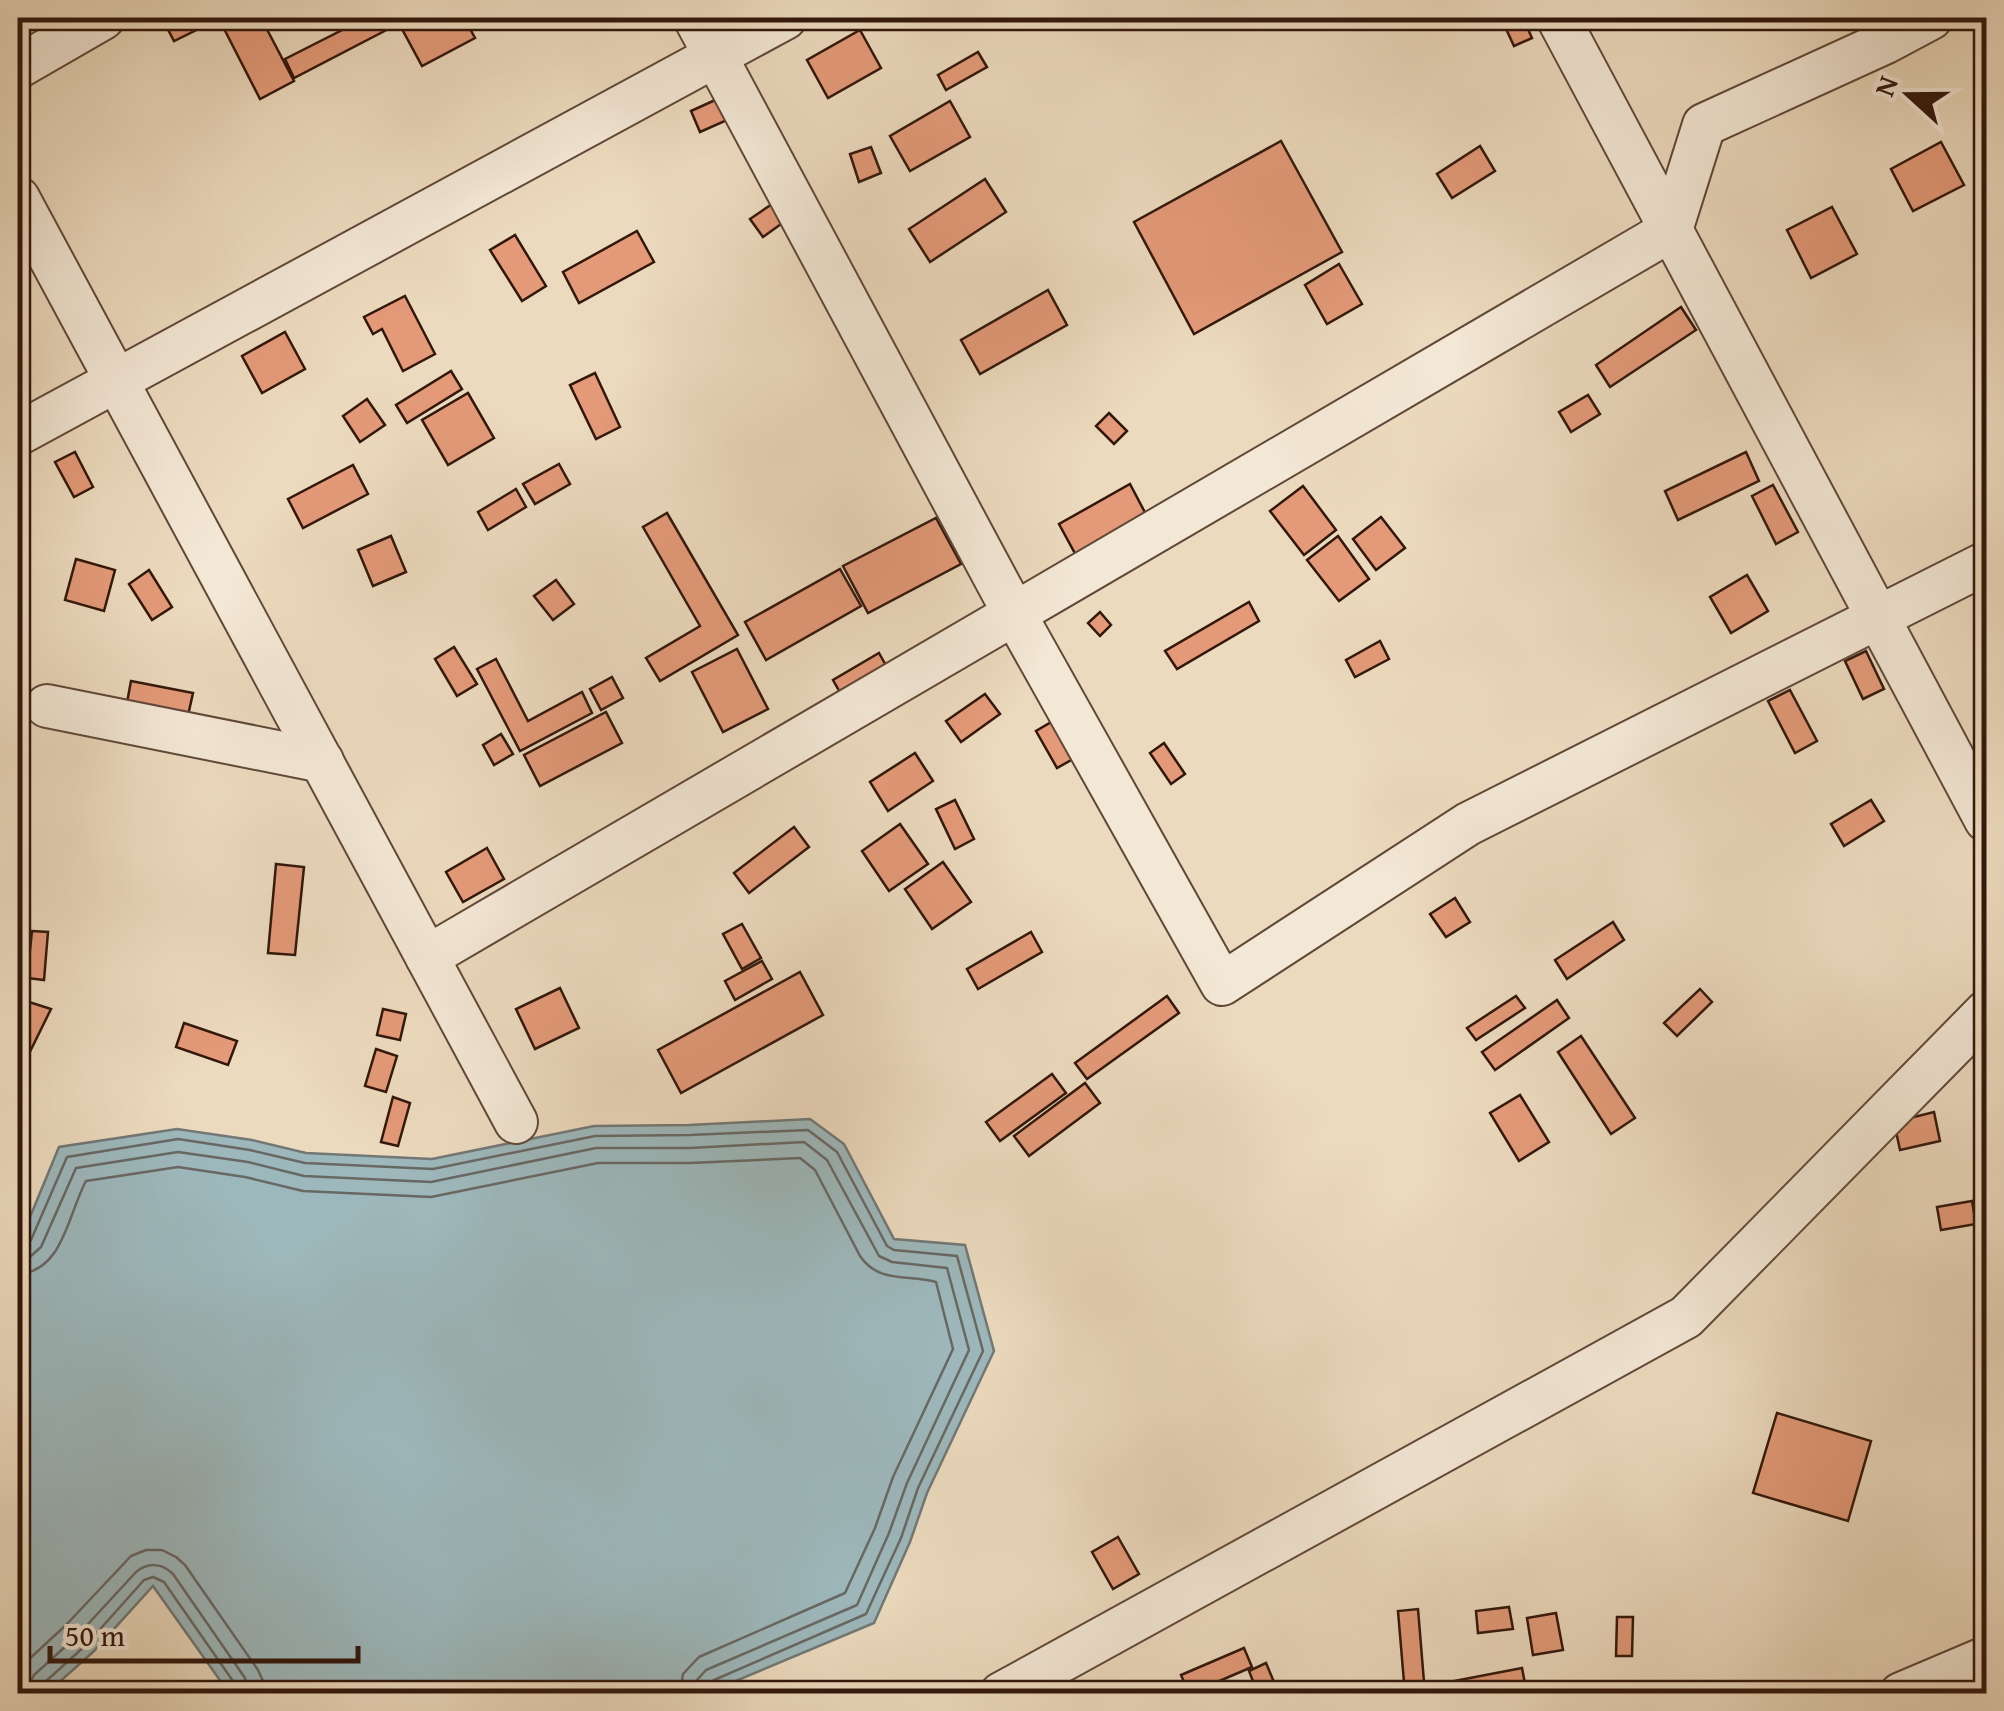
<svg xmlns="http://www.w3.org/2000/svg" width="2004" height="1711" font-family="'Gentium Book Plus',serif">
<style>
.water{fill:#9db8bc;stroke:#727876;stroke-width:2.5}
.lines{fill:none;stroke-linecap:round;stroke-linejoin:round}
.shore{stroke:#686864;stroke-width:2.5}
.building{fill:#e49a79;stroke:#32170c;stroke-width:2.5}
.minor-casing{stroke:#604838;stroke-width:46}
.minor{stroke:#f3e7d5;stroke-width:42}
</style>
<rect width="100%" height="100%" fill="#ecdabe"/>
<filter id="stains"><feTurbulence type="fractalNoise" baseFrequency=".002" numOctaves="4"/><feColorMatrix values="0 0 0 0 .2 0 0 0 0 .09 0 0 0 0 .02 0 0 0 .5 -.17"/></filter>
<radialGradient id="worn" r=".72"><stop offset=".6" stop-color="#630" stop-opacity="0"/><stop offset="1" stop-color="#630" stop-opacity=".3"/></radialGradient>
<polygon class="water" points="810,1119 844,1144 894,1239 965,1245 994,1351 927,1493 910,1542 874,1623 707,1693 229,1693 153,1586 93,1652 47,1693 18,1694 18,1246 59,1147 177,1129 252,1140 306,1153 432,1159 594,1126 689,1125"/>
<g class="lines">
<g class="shore">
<polyline points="18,1246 25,1245 31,1240 67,1157 178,1139 250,1150 305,1163 433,1169 595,1136 690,1135 808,1130 837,1152 887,1246 894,1250 957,1256 983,1351 918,1488 901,1538 866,1614 714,1680 708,1686 707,1694"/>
<polyline points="18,1259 31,1256 41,1247 76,1168 178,1152 248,1162 304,1176 431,1182 596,1148 690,1148 804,1142 827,1160 879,1256 892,1262 947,1268 969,1350 907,1483 889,1533 857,1605 706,1670 697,1680 695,1694"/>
<path d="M18,1274C63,1272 68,1214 86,1181L178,1167L245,1177L303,1191L431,1197L598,1163H690L800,1158L815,1170L860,1256C879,1284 908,1274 936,1282L953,1349L893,1477L875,1528L845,1593L699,1657L683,1674L680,1694"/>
<polyline points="18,1674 25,1663 66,1625 131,1556 146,1550 162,1550 176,1557 185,1565 258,1670 263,1681 264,1694"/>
<path d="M29,1694L30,1683L34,1675L77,1636L136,1572C148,1562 162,1563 173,1574L245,1678L249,1694"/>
<polyline points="41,1694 44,1683 86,1645 144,1580 153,1577 164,1582 235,1684 236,1694"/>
</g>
</g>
<g class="building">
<polygon points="162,18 261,18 294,81 260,99 219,19 174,41"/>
<polygon points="366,18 392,18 396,25 294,78 285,59"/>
<polygon points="424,18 464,18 475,38 422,66 402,29"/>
<polygon points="1501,18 1523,18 1532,38 1514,46"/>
<polygon points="860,30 881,68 828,98 807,60"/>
<polygon points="978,52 987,67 946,90 938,75"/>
<polygon points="724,96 734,117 700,132 691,111"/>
<polygon points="950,101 970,137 910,171 890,136"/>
<polygon points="1281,141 1342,252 1194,334 1134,222"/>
<polygon points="1941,142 1964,185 1913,211 1891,169"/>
<polygon points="1480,146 1495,171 1452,198 1437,174"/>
<polygon points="871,147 881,173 859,182 850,154"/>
<polygon points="985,179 1006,212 930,262 909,229"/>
<polygon points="775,202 788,219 763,237 750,219"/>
<polygon points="1832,207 1857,254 1811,278 1787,230"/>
<polygon points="637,231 654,262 579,303 563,272"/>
<polygon points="515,235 546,286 522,301 490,250"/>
<polygon points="1339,264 1362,304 1327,324 1305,285"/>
<polygon points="1048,290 1067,325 980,374 961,340"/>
<polygon points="405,296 435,354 403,371 382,329 373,334 364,317"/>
<polygon points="1681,307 1696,330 1610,387 1596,365"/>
<polygon points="285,332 305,369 262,393 242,356"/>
<polygon points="451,371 462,389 407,423 396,405"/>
<polygon points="595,373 620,427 596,439 570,385"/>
<polygon points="468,393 494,438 448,465 422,420"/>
<polygon points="1588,395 1600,414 1571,432 1559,412"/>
<polygon points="367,399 385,425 360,442 343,416"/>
<polygon points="1109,413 1127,431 1114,444 1096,426"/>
<polygon points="75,452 93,487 74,497 55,462"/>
<polygon points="1746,452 1759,481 1678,520 1665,491"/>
<polygon points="559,464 570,484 535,504 523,484"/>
<polygon points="353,465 368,494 303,528 288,499"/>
<polygon points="1130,484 1149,520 1078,559 1059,524"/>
<polygon points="1773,485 1798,532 1776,544 1752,496"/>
<polygon points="1303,486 1336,530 1304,555 1270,511"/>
<polygon points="516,489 526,507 488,530 478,512"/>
<polygon points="667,513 738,635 660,681 646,658 700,626 643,527"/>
<polygon points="1381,517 1405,548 1376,570 1353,539"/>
<polygon points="936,518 961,564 868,613 843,566"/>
<polygon points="391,536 406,572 373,586 358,550"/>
<polygon points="1338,536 1369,579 1339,601 1307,560"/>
<polygon points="76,559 115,570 104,611 65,600"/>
<polygon points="840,569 861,606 766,660 745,622"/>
<polygon points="149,570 172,607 152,620 129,584"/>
<polygon points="1747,575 1768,611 1731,633 1710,597"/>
<polygon points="556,580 574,604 553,620 534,596"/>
<polygon points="1249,602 1259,621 1177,669 1165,651"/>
<polygon points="1100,612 1111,625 1100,636 1088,623"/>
<polygon points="1380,641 1389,659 1355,677 1346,660"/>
<polygon points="454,647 477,684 457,696 435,659"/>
<polygon points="737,649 768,709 723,732 692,672"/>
<polygon points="1866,651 1884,689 1863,699 1845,661"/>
<polygon points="879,653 888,669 842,696 833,680"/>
<polygon points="496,659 528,721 582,692 592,713 520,751 477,669"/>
<polygon points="612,677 623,698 601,710 590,689"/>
<polygon points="131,681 193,693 187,720 126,708"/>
<polygon points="1790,690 1817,741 1795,753 1768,701"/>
<polygon points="985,694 1000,714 961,742 946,721"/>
<polygon points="606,712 622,743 540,786 524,755"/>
<polygon points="1053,721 1073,759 1057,768 1036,731"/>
<polygon points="501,734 513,754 494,765 483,745"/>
<polygon points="1164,743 1185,774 1171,784 1150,753"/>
<polygon points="915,753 933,781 888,811 870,782"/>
<polygon points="955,800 974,839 955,849 936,809"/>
<polygon points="1871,800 1884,821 1844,846 1831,824"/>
<polygon points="900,824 928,864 889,891 862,851"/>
<polygon points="794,827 809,847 749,893 734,873"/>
<polygon points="487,848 504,879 463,902 446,872"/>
<polygon points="943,862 971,902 932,929 905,889"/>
<polygon points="276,864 304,867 295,955 268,953"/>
<polygon points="1455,898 1470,922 1446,937 1430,914"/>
<polygon points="1613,922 1624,940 1567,979 1555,960"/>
<polygon points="742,924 761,958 742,969 723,934"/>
<polygon points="32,931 48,932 44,980 27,978"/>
<polygon points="1031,932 1042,952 978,989 967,969"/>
<polygon points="762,961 772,979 735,1000 725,981"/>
<polygon points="800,972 823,1015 681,1093 658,1050"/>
<polygon points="560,988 579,1028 535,1049 516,1009"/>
<polygon points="1700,989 1712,1002 1677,1036 1664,1023"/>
<polygon points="1167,996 1179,1013 1087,1079 1075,1063"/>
<polygon points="1516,996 1525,1008 1476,1040 1467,1028"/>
<polygon points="1557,1000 1569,1018 1495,1070 1482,1052"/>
<polygon points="26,1001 51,1009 18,1076 18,1019"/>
<polygon points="383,1009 406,1014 400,1040 377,1035"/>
<polygon points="184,1023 237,1041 228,1065 176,1047"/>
<polygon points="1581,1036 1635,1118 1611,1134 1558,1052"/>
<polygon points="376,1049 397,1056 386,1092 365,1086"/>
<polygon points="1052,1074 1066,1093 1000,1141 986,1122"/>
<polygon points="1085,1083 1100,1103 1029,1156 1014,1136"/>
<polygon points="1520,1095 1549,1142 1519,1161 1490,1113"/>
<polygon points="393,1097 410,1103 398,1146 381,1142"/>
<polygon points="1934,1112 1940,1141 1900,1150 1894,1122"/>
<polygon points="1972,1201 1976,1224 1941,1230 1937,1207"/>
<polygon points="1777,1413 1871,1441 1848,1521 1753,1493"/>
<polygon points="1118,1537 1139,1574 1113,1589 1092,1552"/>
<polygon points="1509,1607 1513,1629 1478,1633 1476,1611"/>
<polygon points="1418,1609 1425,1694 1405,1694 1398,1611"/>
<polygon points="1556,1613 1563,1650 1533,1655 1527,1618"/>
<polygon points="1617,1617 1633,1617 1632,1656 1616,1656"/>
<polygon points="1244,1648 1252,1667 1189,1694 1181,1675"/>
<polygon points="1266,1663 1279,1694 1258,1694 1249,1671"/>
<polygon points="1522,1668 1527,1694 1446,1694 1444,1683"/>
</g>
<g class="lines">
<defs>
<g id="minor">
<polyline points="695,18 1014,613 1222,984 1468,824 1986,563"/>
<polyline points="1558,18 1986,820"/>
<polyline points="18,67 103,18"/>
<polyline points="18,198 516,1122"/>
<polyline points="18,434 785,18"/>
<polyline points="47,706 322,761"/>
<polyline points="427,957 1671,230 1704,125 1886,42 1931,18"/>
<polyline points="1001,1694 1686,1317 1986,1012"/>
<polyline points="1901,1694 1986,1658"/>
</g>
</defs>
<use href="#minor" class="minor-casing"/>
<use href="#minor" class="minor"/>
</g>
<rect width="2004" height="1711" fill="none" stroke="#ecdabe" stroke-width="60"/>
<rect x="20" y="20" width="1964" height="1671" fill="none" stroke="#32170c" stroke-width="5"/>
<rect x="30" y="30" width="1944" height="1651" fill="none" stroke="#32170c" stroke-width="2.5"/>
<g transform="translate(1909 95) rotate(291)" stroke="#f3e7d5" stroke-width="8" paint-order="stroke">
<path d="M0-8L18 38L0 25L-18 38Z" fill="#32170c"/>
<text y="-15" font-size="28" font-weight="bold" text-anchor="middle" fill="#32170c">N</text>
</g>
<path d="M50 1646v15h308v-15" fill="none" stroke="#32170c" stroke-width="5"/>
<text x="65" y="1646" font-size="30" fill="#32170c" stroke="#f3e7d5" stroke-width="8" paint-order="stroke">50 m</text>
<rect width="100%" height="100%" filter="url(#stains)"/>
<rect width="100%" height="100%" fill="url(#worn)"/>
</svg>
